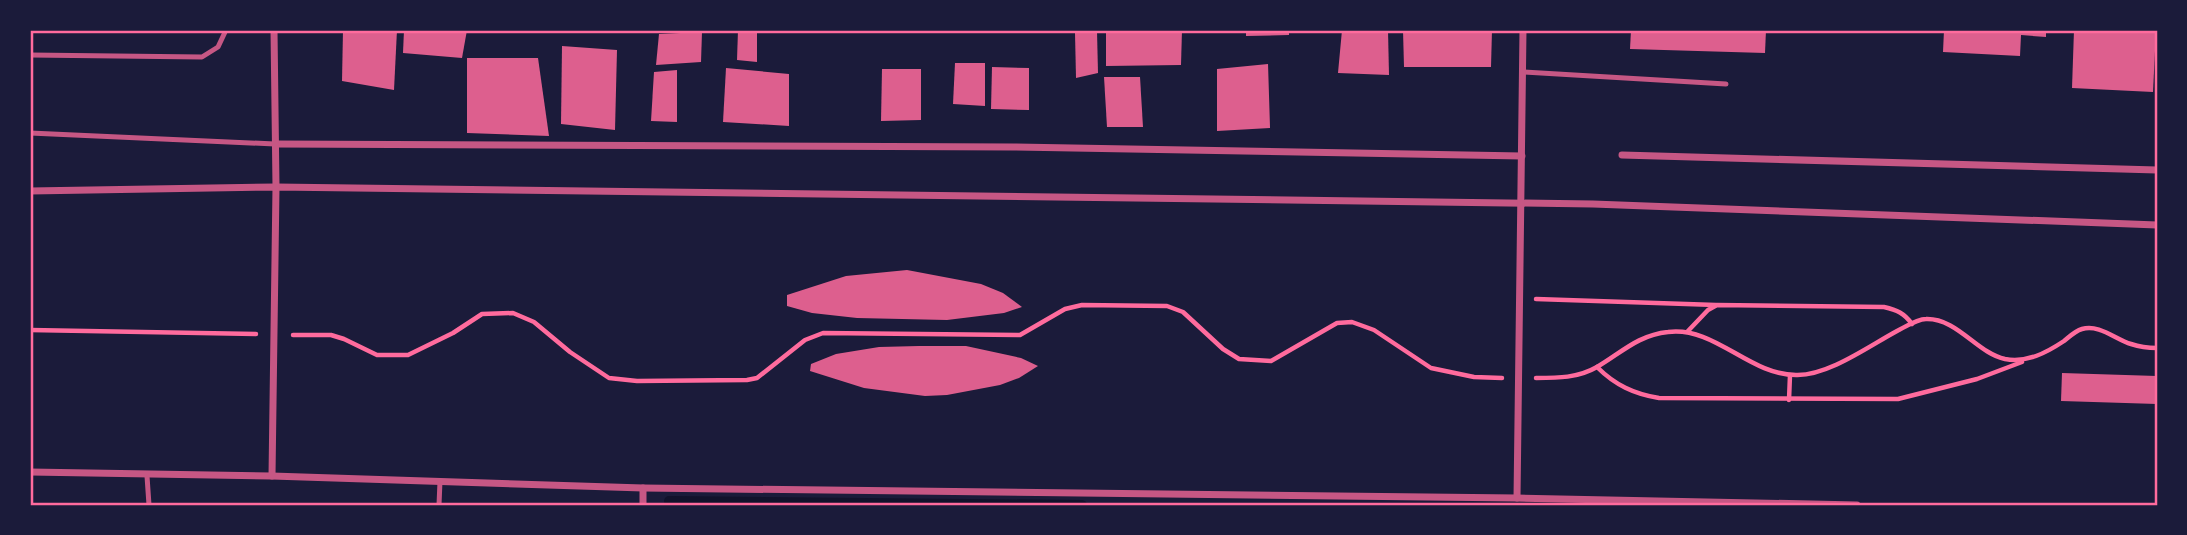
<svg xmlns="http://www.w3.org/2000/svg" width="2187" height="535" font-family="Lato,sans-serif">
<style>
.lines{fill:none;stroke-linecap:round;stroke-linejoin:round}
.stream{stroke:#12122b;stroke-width:10}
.building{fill:#dd5f8e}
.path{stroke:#ff6b9d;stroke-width:4.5}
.service{stroke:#c65784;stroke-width:5}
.minor{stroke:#c65784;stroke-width:7}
.neatline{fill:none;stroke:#ff6b9d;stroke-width:2.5}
</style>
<rect width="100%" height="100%" fill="#1b1b3a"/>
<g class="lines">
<polyline class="stream" points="669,501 1082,505"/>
</g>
<g class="building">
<polygon points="343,30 397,30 394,90 342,81"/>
<polygon points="404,30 467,30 462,58 403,53"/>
<polygon points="738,30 757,30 757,62 737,60"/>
<polygon points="1106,30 1182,30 1181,65 1106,66"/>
<polygon points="1246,30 1289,30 1289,35 1246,36"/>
<polygon points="1342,30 1388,30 1389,75 1338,73"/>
<polygon points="1403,30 1492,30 1491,67 1404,67"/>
<polygon points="1631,30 1766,30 1765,53 1630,49"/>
<polygon points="1944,30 2046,30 2046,37 2021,35 2020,56 1943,52"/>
<polygon points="2074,30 2156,30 2153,92 2072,88"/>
<polygon points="1097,31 1098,73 1076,78 1075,33"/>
<polygon points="702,32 701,62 656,65 659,34"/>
<polygon points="562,46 617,50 615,130 561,124"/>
<polygon points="467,58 538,58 549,136 467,133"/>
<polygon points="955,63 985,63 985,106 953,104"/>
<polygon points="1268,64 1270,128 1217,131 1217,69"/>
<polygon points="992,67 1029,68 1029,110 991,109"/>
<polygon points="726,68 789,74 789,126 723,122"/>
<polygon points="882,69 921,69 921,120 881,121"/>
<polygon points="677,70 677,122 651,121 654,72"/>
<polygon points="1104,77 1140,77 1143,127 1107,127"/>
<polygon points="907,270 981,284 1003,293 1022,307 1004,313 947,320 857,318 812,313 787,306 787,295 846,276"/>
<polygon points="919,346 966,346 1021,358 1038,366 1019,378 1000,385 947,395 925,396 864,388 810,371 811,364 836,354 879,347"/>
<polygon points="2062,373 2157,376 2157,404 2061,401"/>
</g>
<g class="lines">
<g class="path">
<polyline points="1536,299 1716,305"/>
<polyline points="30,330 256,334"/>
<path d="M1688,331L1708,310L1717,305L1884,307C1897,310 1904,313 1912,324"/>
<polyline points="293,335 331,335 344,339 377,355 408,355 453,333 482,314 513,313 534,322 570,352 609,378 637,381 747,380 757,378 805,340 823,333 1020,335 1065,309 1082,305 1167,306 1183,312 1223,349 1239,359 1271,361 1337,323 1352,322 1374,330 1431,368 1474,377 1502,378"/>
<path d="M1597,367C1615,385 1634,394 1659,398L1898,399L1977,379L2022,362"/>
<path d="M1536,378C1558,378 1578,378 1597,367C1621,353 1638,335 1668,332C1715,326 1749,375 1796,375C1828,376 1869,346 1897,331C1905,327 1917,319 1926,319C1957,318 1977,353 2005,359C2027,363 2046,353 2064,341C2069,337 2075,331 2082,329C2099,324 2115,339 2131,344C2140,347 2148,348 2157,348"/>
<polyline points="1789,400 1790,375"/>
</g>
<g class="service">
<polyline points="30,55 202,57 218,47 226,30"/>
<polyline points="1522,72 1726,84"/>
<polyline points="30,133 275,144"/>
<polyline points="147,476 149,505"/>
<polyline points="439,505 440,481"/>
</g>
<g class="minor">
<polyline points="275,144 1014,147 1522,156"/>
<polyline points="1622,155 2157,170"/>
<polyline points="30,191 276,187 1593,204 2157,225"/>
<polyline points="30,472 272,476 643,488 1517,498 1857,505"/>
<polyline points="272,476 276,187 274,30"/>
<polyline points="643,488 643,505"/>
<polyline points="1517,498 1523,30"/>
</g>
</g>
<rect width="2187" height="535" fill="none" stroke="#1b1b3a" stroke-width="63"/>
<rect x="32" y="32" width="2124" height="472" class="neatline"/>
</svg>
